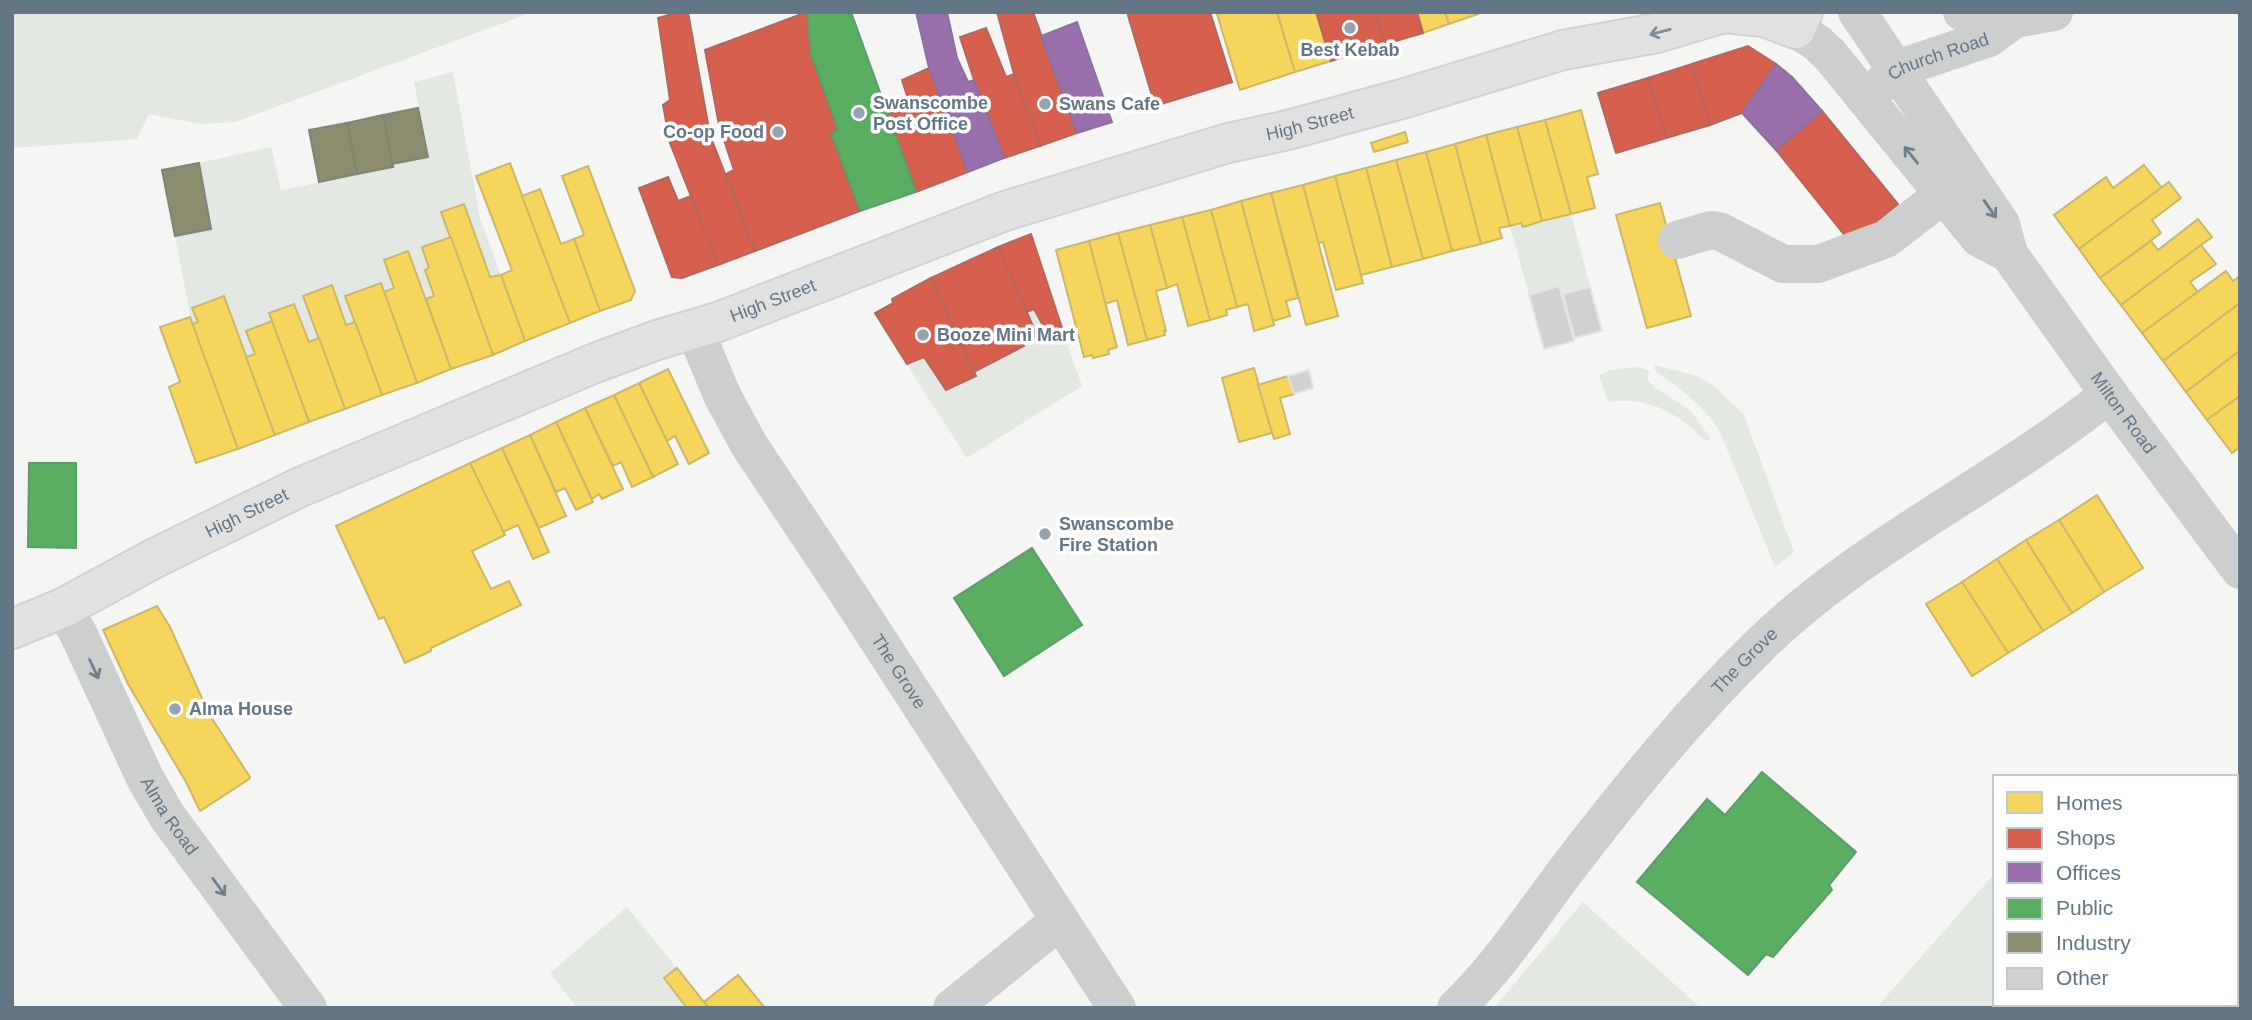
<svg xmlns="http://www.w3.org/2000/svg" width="2252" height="1020" font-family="Helvetica,sans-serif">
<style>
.green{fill:#e4e8e2}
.homes{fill:#f6d55c;stroke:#cab869;stroke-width:2}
.shops{fill:#d6604d;stroke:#b4675e;stroke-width:2}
.offices{fill:#9970ab;stroke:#8972a0;stroke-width:2}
.public{fill:#5aae61;stroke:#5d9d6c;stroke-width:2}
.industry{fill:#8c8c6e;stroke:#808575;stroke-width:2}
.building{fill:#d0d1d1;stroke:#e4e4e4;stroke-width:2}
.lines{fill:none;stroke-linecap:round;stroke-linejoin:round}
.secondary-casing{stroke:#d0d2d4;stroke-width:42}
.minor{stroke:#cdcfcf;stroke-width:38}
.secondary{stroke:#e1e1e2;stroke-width:38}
.oneway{stroke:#7c8b98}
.oneway2{stroke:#6e7f8d}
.poi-dot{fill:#96a2ac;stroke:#fff;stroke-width:2.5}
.labels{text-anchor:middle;stroke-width:7;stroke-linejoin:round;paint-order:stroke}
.poi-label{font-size:18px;font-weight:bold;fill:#637686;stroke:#fff;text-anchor:start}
.street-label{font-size:18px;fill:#637686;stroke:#fff}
</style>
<rect width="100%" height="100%" fill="#f5f5f4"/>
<g class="green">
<polygon points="13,12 533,12 235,122 201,124 149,114 137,139 12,148"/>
<polygon points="453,72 480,218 501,275 490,277 451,237 422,247 429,268 425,270 434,296 426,299 409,252 384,260 394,288 384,292 381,283 345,296 355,322 346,325 332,286 319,338 309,342 294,304 270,313 272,321 247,331 255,354 246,357 224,296 193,307 198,322 192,324 175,236 211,228 199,163 271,147 281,190 392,168 392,164 428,157 414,82"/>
<polygon points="1571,214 1602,331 1544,349 1510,226 1521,223 1523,227"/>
<polygon points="1034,309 1057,337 1064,334 1082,386 967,458 907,365 924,357 947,390 976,376 974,372 1024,347 1022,343 1037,335 1027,312"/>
<path d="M1655,365L1697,376L1715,387L1744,415L1794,552L1775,567L1720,432C1704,405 1680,389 1655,371Z"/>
<path d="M1638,367L1649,371L1647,379L1654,387L1690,410L1711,439L1706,441C1677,413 1649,396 1608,402L1599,375L1611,370Z"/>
<polygon points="1995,873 1995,1004 2133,1004 2135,1008 1876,1008"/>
<polygon points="1583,902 1701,1008 1494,1008"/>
<polygon points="627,907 677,968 665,979 687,1008 577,1008 550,973"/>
</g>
<g class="homes">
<polygon points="1223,12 1277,12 1295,72 1240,90 1217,14"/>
<polygon points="1277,12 1316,12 1331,61 1295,72"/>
<polygon points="1417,12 1445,12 1449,24 1423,33"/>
<polygon points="1445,12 1478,12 1478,14 1449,24"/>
<polygon points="1581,110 1598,174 1587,177 1595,208 1571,214 1545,120"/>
<polygon points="1545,120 1571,214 1542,221 1517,127"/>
<polygon points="1517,127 1542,221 1523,227 1521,223 1510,226 1486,135"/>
<polygon points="1405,132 1408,142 1374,152 1371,143"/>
<polygon points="1486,135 1510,226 1499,228 1502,238 1481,244 1455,144"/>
<polygon points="1455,144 1481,244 1452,251 1426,152"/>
<polygon points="1426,152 1452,251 1423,259 1396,160"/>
<polygon points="1396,160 1423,259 1392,267 1366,168"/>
<polygon points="510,163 570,323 525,341 501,275 512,270 476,176"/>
<polygon points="2144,165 2162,188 2079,249 2054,215 2106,177 2113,188"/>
<polygon points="588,166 635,291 631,300 600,311 574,239 584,235 562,176"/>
<polygon points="1366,168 1392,267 1361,275 1335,176"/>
<polygon points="1335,176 1363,283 1336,290 1323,242 1318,243 1303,185"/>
<polygon points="2169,182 2181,198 2152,220 2161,233 2100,278 2079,249"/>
<polygon points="1303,185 1338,316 1306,325 1271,193"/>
<polygon points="540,189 561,244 574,239 600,311 570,323 522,196"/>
<polygon points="1271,193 1298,298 1286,301 1290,316 1273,321 1241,201"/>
<polygon points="1241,201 1274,325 1254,331 1248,304 1237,307 1211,210"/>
<polygon points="1660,203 1691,316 1647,328 1616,215"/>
<polygon points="464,204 490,277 501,275 525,341 493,355 441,212"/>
<polygon points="1211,210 1237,307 1226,310 1227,315 1210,320 1182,217"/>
<polygon points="1182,217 1210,320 1188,326 1177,284 1167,288 1150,225"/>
<polygon points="2198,219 2212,237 2121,305 2100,278 2151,241 2158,250"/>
<polygon points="1150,225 1167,288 1156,291 1166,331 1164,331 1165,335 1147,340 1118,233"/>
<polygon points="1118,233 1147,340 1128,345 1117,300 1105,304 1089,241"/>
<polygon points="451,237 493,355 451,369 426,299 434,296 425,270 429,268 422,247"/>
<polygon points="1089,241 1117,347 1108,350 1109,354 1093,358 1092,355 1084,357 1056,250"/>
<polygon points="2201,245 2216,264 2190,282 2198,292 2142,333 2121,305"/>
<polygon points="408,251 451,369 417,383 384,292 394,288 384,260"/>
<polygon points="2226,271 2233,281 2240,276 2240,303 2163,361 2142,333"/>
<polygon points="381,283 417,383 382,395 345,296"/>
<polygon points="332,285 346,325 355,322 382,395 345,409 303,296"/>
<polygon points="224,296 275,435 238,449 192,324 198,322 192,308"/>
<polygon points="2240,303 2240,351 2186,392 2163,361"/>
<polygon points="294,304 309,342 319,338 345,409 309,422 269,313"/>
<polygon points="190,317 238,449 196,463 169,387 180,382 160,327"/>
<polygon points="272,321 309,422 275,435 246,357 255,354 246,331"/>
<polygon points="2238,352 2240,355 2240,396 2207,420 2186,392"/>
<polygon points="1254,368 1272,433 1239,442 1222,378"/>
<polygon points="668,369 709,453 689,464 675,436 667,441 639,383"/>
<polygon points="1288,376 1294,394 1280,398 1290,434 1274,439 1258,385"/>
<polygon points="639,383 678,464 653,477 614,395"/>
<polygon points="614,395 653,477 632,487 621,462 613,466 585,408"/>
<polygon points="2240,396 2240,447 2232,453 2207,420"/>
<polygon points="585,408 623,489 602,499 599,494 592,499 556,422"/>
<polygon points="556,422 593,502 576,510 565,488 556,492 530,435"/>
<polygon points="530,435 566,516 539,528 502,448"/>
<polygon points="502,448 549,552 533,559 518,525 503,532 470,463"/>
<polygon points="470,463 505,535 472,551 491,589 509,581 521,605 431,648 431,651 405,663 384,617 379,619 336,526"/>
<polygon points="2097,495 2143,568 2104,592 2059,520"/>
<polygon points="2059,520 2104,592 2072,613 2026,540"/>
<polygon points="2026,540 2072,613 2043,631 1997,559"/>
<polygon points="1997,559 2043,631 2008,653 1962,582"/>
<polygon points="1962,582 2008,653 1972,676 1926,604"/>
<polygon points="157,606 170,627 209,714 250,777 249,779 200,811 186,782 128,684 103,630"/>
<polygon points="677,968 704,1002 709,1008 687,1008 664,978"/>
<polygon points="738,975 765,1008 709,1008 704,1002"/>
</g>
<g class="shops">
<polygon points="679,12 688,12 710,135 755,251 718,265 670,143 663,105 670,100 658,18"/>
<polygon points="807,12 811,54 838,130 831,133 860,211 755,251 726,174 734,170 719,125 705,50"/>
<polygon points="997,12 1033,12 1077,133 1040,146 1014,74"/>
<polygon points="1127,12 1210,12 1232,82 1155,106"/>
<polygon points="1316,12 1375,12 1385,44 1331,61"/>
<polygon points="1375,12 1417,12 1423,33 1385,44"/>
<polygon points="986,28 1006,77 1014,74 1040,146 1004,158 974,80 960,37"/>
<polygon points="1748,46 1776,64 1742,113 1710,125 1692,64"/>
<polygon points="1692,64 1710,125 1666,138 1648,78"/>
<polygon points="929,68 968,172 916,192 887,114 910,105 902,80"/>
<polygon points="1648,78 1666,138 1616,153 1598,93"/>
<polygon points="1822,111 1898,204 1851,243 1776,150"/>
<polygon points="668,177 678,201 691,196 718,265 682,278 672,277 639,188"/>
<polygon points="1031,234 1064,334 1057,337 1052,329 1046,331 1034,309 1027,312 998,247"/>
<polygon points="998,247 1037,335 1022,343 1024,346 974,372 931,278"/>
<polygon points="931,278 976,376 946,390 924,357 907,364 875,313 893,303 892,299"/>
</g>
<g class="offices">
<polygon points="916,12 947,12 957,58 968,82 974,80 1004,158 968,172 929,68"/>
<polygon points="1077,22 1112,122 1077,133 1041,36"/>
<polygon points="1776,64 1792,77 1822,111 1776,150 1742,113"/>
</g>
<g class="public">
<polygon points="807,12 851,12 916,192 860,211 831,133 838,130 811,54"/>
<polygon points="29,463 76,463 76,548 28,547"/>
<polygon points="1032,548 1082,625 1004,676 954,598"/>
<polygon points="1762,772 1856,852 1829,885 1832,890 1773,957 1766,954 1748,975 1637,882 1707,799 1725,815"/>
</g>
<g class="industry">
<polygon points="418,108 428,157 392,164 383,115"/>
<polygon points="383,115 393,167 357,174 347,123"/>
<polygon points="347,123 357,174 319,182 309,130"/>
<polygon points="199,163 211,229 175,236 162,170"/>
</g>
<g class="building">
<polygon points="1559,286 1574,341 1544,349 1529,295"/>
<polygon points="1590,287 1602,331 1575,338 1563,294"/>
<polygon points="1309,370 1313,388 1294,394 1288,376"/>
</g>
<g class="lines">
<defs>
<g id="secondary">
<path id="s6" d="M12,629L63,608L155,558L298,488L595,363L657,340L718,322L764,304L1005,211L1228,143L1288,130L1405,98L1563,50L1657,33L1724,13L1764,17L1796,29L1803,12"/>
</g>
</defs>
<use href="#secondary" class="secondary-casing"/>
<g class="minor">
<path id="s1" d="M1857,12L2001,224L2009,254L2109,394L2240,570"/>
<polyline points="1962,12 1988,13 2015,19 2054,12"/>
<polyline points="1796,29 1816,42 1830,55 1979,238 2009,254"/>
<path id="s2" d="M1880,85L1898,70L1909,65L1989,38L2015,19"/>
<polyline points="1677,240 1711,230 1719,231 1783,264 1818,264 1886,239 1944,194"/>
<path id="s3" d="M694,328L722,395L749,445L849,595L1117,1008"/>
<path id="s4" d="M63,608L78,633L145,778L167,816L308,1008"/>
<polyline points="952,1008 1059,921"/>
<path id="s5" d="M1456,1008C1501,965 1534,912 1571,864C1631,786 1691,712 1761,644C1864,544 1998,484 2109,394"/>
</g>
<use href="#secondary" class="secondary"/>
</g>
<defs><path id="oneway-shaft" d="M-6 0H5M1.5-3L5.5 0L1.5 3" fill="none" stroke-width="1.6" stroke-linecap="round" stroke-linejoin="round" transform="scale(1.75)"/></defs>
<use class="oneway" href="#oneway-shaft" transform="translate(1660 32) rotate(165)"/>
<g class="oneway2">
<use href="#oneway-shaft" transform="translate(1911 155) rotate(-129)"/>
<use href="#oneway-shaft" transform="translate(1990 209) rotate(55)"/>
<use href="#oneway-shaft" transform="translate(94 669) rotate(65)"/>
<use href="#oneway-shaft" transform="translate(219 887) rotate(54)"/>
</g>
<g class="poi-dot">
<circle cx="1350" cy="28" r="7"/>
<circle cx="1045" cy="104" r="7"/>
<circle cx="859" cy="113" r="7"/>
<circle cx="778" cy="132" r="7"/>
<circle cx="923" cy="335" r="7"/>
<circle cx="1045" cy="534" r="7"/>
<circle cx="175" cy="709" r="7"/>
</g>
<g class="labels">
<g class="poi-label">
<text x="1350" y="56" text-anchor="middle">Best Kebab</text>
<text x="873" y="109">Swanscombe<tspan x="873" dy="21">Post Office</tspan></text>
<text x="1059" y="110">Swans Cafe</text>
<text x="764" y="138" text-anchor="end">Co-op Food</text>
<text x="937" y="341">Booze Mini Mart</text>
<text x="1059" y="530">Swanscombe<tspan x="1059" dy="21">Fire Station</tspan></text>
<text x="189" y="715">Alma House</text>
</g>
<g class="street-label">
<text dy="6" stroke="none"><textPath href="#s2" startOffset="66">Church Road</textPath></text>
<text dy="6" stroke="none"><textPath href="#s6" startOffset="1396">High Street</textPath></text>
<text dy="6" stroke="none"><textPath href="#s6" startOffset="830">High Street</textPath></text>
<text dy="6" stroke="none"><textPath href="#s1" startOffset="483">Milton Road</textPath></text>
<text dy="6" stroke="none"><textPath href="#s6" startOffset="262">High Street</textPath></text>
<text dy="6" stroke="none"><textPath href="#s5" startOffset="452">The Grove</textPath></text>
<text dy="6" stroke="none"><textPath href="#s3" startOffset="401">The Grove</textPath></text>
<text dy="6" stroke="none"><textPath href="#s4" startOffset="234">Alma Road</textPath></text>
</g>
</g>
<rect width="2252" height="1020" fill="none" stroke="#637686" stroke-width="28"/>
<rect x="1993" y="775" width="245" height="231" fill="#ffffff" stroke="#c1c8cf" stroke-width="2"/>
<rect x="2007" y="792" width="35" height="21" fill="#f6d55c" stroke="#c1c8cf" stroke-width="2"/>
<text x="2056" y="810" font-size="21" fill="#637686">Homes</text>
<rect x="2007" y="828" width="35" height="21" fill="#d6604d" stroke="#c1c8cf" stroke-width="2"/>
<text x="2056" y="845" font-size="21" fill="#637686">Shops</text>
<rect x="2007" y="862" width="35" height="21" fill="#9970ab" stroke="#c1c8cf" stroke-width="2"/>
<text x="2056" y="880" font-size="21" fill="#637686">Offices</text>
<rect x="2007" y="898" width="35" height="21" fill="#5aae61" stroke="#c1c8cf" stroke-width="2"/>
<text x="2056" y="915" font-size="21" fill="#637686">Public</text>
<rect x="2007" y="932" width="35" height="21" fill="#8c8c6e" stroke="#c1c8cf" stroke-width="2"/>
<text x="2056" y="950" font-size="21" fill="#637686">Industry</text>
<rect x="2007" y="968" width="35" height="21" fill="#d0d1d1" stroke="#c1c8cf" stroke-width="2"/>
<text x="2056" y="985" font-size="21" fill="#637686">Other</text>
</svg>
